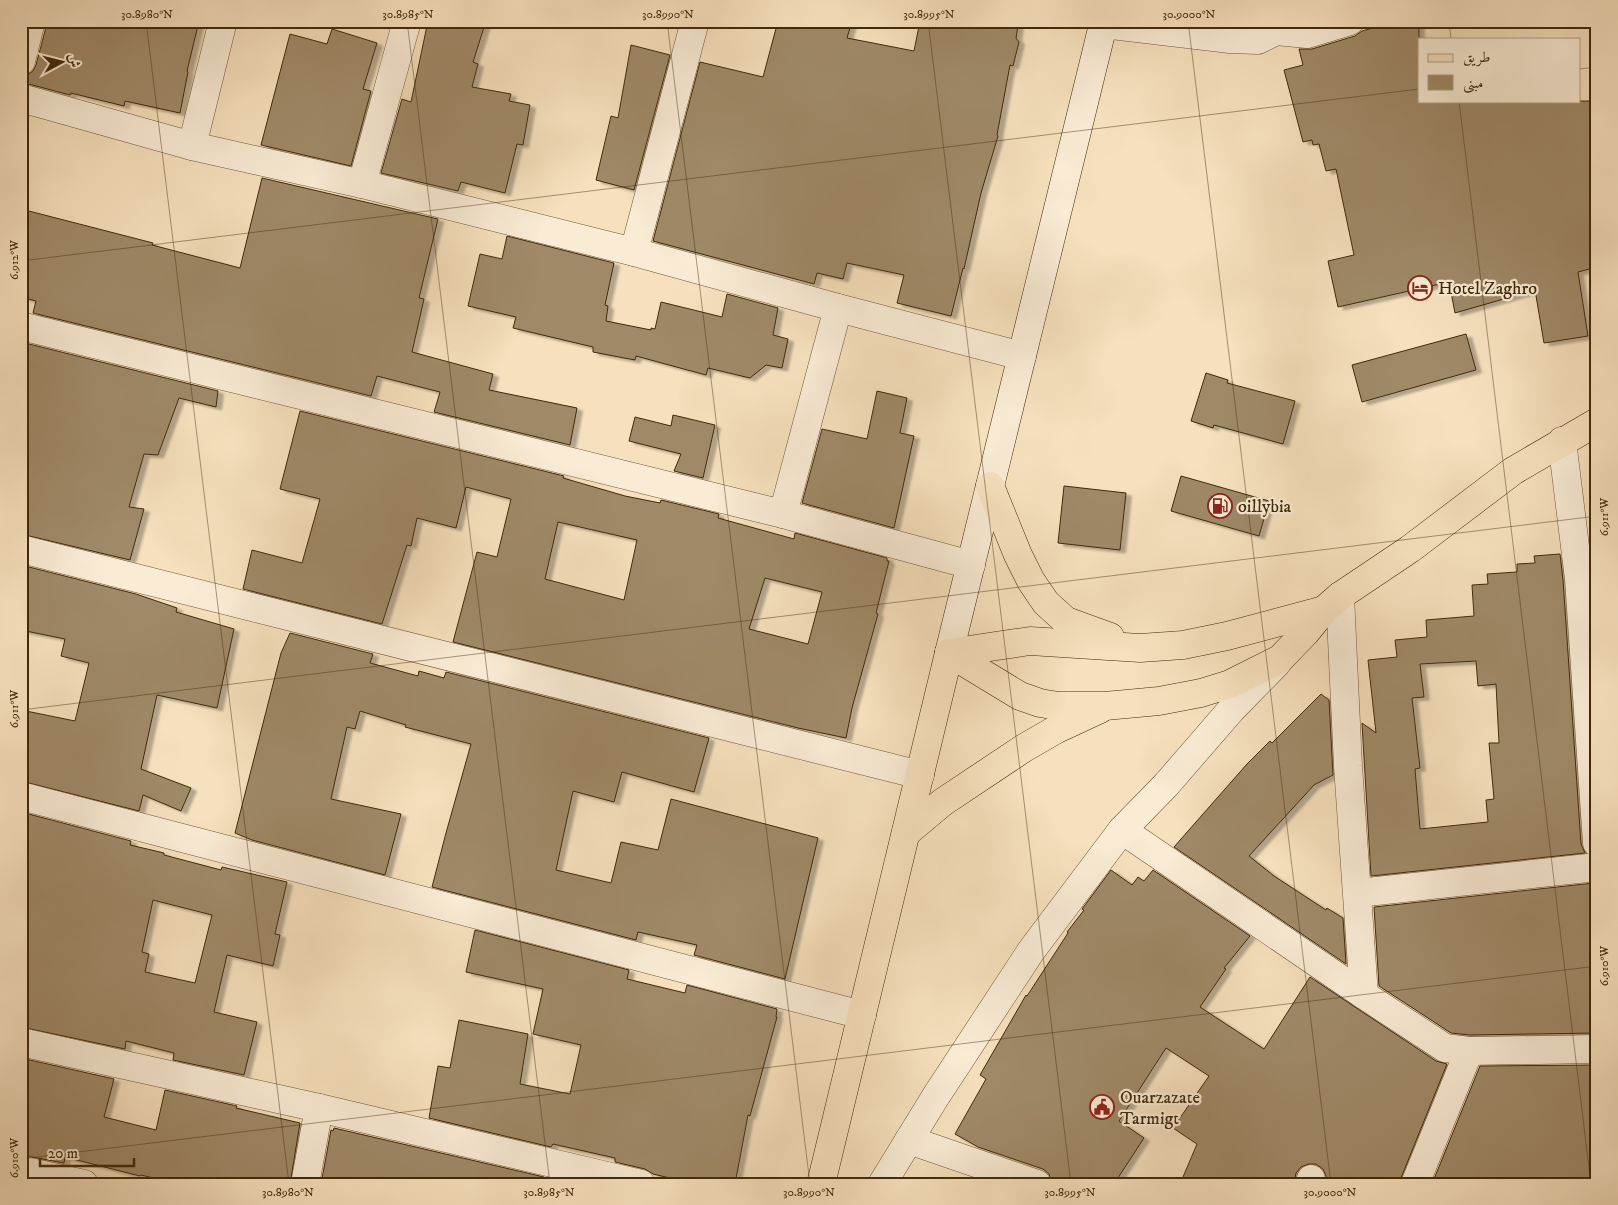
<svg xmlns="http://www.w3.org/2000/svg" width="1618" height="1205" font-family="'IM FELL DW Pica',Amiri,serif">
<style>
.building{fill:#9f8967;stroke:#402a09;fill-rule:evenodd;filter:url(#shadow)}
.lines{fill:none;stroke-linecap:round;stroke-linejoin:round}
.street-casing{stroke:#6e5836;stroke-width:29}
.secondary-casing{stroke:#402a09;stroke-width:29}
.primary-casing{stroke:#402a09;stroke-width:29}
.street{stroke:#f9ebd4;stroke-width:28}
.secondary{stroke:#f9ebd4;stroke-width:28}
.primary{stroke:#f6e0bd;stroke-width:28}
.ticks{fill:none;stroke:#402a09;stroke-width:1;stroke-opacity:0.45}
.labels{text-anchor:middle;stroke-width:4.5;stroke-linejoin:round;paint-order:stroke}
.poi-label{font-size:18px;fill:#402a09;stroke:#f9ebd4;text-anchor:start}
.neatline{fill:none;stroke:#402a09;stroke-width:2}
.ticks-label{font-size:12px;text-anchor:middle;fill:#402a09}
</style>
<defs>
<filter id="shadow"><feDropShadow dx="5.5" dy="3" stdDeviation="1" flood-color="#0004"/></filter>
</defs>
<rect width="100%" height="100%" fill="#f6e0bd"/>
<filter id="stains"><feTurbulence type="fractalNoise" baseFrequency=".004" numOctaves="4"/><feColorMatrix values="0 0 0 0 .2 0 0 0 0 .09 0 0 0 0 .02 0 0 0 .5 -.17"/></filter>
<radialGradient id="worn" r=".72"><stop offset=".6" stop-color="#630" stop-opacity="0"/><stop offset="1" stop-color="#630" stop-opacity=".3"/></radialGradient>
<g class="building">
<polygon points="52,21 199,21 187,71 188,72 180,113 125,101 124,106 71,93 70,95 25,83 27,75 33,71 36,65 46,27 50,28"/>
<polygon points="428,21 486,21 473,62 478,64 472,87 511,94 509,101 530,105 523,145 517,144 505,193 461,182 458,191 381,173 402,99 411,102"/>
<polygon points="778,21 852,21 847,38 914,51 920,21 1005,21 1004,24 1018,26 1016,38 1019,42 1013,66 1010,65 997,135 998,136 981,193 964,269 963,268 951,316 897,303 904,275 847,263 843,279 817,273 814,284 653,241 700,62 763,77"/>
<polygon points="1399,21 1419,21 1419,101 1590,101 1597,128 1597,267 1578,272 1588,336 1544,343 1535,290 1455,313 1449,282 1338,307 1328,261 1354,255 1336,169 1326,171 1319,144 1313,145 1312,140 1303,142 1284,70 1303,65 1299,49 1312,49 1355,36 1362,31"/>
<polygon points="332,29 377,43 363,89 371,91 351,166 261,145 290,34 327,44"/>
<polygon points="631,45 670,55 634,190 596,180 611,116 618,118"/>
<polygon points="262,178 438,219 419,298 424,299 412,352 493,374 489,390 577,408 570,445 434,412 440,392 377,376 371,396 33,313 36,301 21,297 21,209 153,243 152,245 240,268"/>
<polygon points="507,236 614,263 605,305 608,306 606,321 651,330 651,328 655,329 661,302 722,317 727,294 778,308 773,335 788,339 782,368 766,365 750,378 708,368 706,375 636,356 635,360 593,352 593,347 513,328 516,317 468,306 480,254 502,259"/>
<polygon points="1466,334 1476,370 1362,402 1352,365"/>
<polygon points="25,343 218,391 216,407 179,398 158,455 144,454 129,507 144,509 130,560 21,534 21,357"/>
<polygon points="1206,373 1228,380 1227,383 1295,401 1283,444 1214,425 1213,428 1191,421"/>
<polygon points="877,391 907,398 900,433 914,436 894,528 802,503 822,429 867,439"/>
<path d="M300,411L564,476L563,478L625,496L660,503L661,500L719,514L718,518L794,539L795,533L887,558V561H889L876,613L878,614L852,708L846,738L798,728L453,642L477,552L497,557L511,499L466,487L456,528L417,518L411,546L407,545L382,624L243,589L252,550L302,563L320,499L280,489ZM558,522L637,540L624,600L545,579ZM765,578L822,592L808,644L749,629Z"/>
<polygon points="673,415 715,425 703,478 674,471 681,454 629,441 635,417 671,426"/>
<polygon points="1181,476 1269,501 1259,536 1171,511"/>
<polygon points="1064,486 1126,493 1120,550 1058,543"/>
<polygon points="1591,551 1597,551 1597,610 1595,578"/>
<path d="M1560,554L1563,580L1581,844L1585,853L1371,876L1362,723L1376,733L1368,660L1397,657L1395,640L1427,637L1426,620L1474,616L1472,585L1488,584L1487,574L1517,572V564L1535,563L1534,556ZM1476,661L1478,686L1496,684L1499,743H1489L1494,799L1486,800L1488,822L1420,829L1415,769L1420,768L1412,698L1424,697L1420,664Z"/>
<polygon points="21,565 136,594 177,608 176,612 234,629 217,708 157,695 141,769 191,788 181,811 143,795 139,811 21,781 21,710 75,721 89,663 61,656 65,639 21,630"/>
<polygon points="290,633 373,654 370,663 418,676 419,671 444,678 446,672 709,738 694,792 622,772 614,802 573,791 556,870 611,883 621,842 658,850 671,799 818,838 785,979 694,955 697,945 638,932 636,940 432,887 446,833 471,744 405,727 406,725 360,711 355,729 347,727 331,799 401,814 385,875 252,840 235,833 281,653"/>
<polygon points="1321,694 1329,700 1333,775 1314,785 1249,856 1274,876 1326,910 1327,908 1343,918 1346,964 1174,847 1247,764 1270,741 1272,743"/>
<path d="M21,812L131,841L130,845L164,853V855L221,870L222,867L287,882L275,934L280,935L273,966L227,955L214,1012L257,1022L244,1075L173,1060L174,1053L126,1041L125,1049L21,1027ZM153,900L212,915L195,983L145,972L149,954L142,952Z"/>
<polygon points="1111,870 1132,885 1138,877 1144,881 1153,870 1250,936 1224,968 1226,969 1200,1007 1264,1049 1310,977 1436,1061 1447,1064 1401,1178 1400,1184 1326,1184 1326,1176 1323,1169 1316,1164 1309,1164 1301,1167 1296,1173 1294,1184 1180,1184 1197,1144 1173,1128 1209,1076 1166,1048 1119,1121 1144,1138 1114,1184 1052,1184 1049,1174 1043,1169 978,1147 955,1134 986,1079 980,1075 1026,995 1027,996 1068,933 1067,932 1084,910 1082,909"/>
<polygon points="1594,883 1597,918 1597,1033 1470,1035 1451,1033 1379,986 1374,907"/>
<polygon points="475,930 629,970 627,979 685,993 687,985 777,1009 776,1017 777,1017 750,1116 748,1115 735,1184 720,1184 699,1180 698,1184 695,1184 653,1174 645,1169 615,1162 615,1158 553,1144 551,1147 429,1118 438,1066 450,1068 459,1020 528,1034 520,1084 570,1094 581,1045 533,1034 543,989 466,972"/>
<polygon points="21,1058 114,1079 104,1117 156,1130 165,1090 237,1106 236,1108 300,1123 290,1184 178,1184 141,1175 140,1176 65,1157 64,1163 21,1155"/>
<polygon points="1597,1065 1597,1184 1432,1184 1480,1066"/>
<polygon points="334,1128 544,1177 542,1184 321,1184 331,1130 333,1131"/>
</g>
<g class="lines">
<defs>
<g id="street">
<polyline points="1103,24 1230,39 1258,40 1276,31 1307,34 1350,21"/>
<polyline points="21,61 31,21"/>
<polyline points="21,98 192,146 362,184 634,252 838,308 1022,356"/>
<polyline points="192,146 223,21"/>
<polyline points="362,184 407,21"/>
<polyline points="634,252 695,21"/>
<polyline points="21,326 783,514 971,565"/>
<polyline points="1562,441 1579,579 1597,843"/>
<polyline points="783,514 838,308"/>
<polyline points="21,549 920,775"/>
<polyline points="1340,596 1348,766 1364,995"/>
<polyline points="21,796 862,1015"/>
<polyline points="1122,830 1364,995 1445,1048 1469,1051 1597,1049"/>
<polyline points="1358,893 1597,867"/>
<polyline points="21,1042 319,1108 641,1184"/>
<polyline points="909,1140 1037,1184"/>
<polyline points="21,1170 84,1184"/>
<polyline points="305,1184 319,1108"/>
<polyline points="882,1184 936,1096 1031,951 1122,830 1166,785 1231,710 1277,663"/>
<polyline points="1309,1184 1311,1179"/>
<polyline points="1415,1184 1469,1051"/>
</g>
<polyline id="secondary" points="949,653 1104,21"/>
<g id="primary">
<polyline points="990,486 1018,555 1031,581 1046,603 1066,621 1110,637"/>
<polyline points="949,653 1020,696 1040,703 1058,706 1105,706 1159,701 1201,693 1230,684 1280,659 1306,632 1324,610 1340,596 1410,549 1513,471 1597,422"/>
<polyline points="949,653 1030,641 1140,648 1183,645 1227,636 1324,610"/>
<polyline points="906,833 943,802 1024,748 1057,729 1100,709"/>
<polyline points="821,1184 949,653"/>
</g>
</defs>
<use href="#street" class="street-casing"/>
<use href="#secondary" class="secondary-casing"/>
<use href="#primary" class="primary-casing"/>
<use href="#street" class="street"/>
<use href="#secondary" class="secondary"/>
<use href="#primary" class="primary"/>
</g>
<path class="ticks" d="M146,21L289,1184M407,21L550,1184M667,21L810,1184M928,21L1071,1184M1188,21L1331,1184M1449,21L1451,39M1579,69L1597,67M1459,101L1591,1184M21,261L1419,89M21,710L1597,516M21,1124L29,1184M21,1159L1597,966"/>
<defs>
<symbol id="hotel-ring" viewBox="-11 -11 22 22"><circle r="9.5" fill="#f9ebd4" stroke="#8f2418" stroke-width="1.5"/><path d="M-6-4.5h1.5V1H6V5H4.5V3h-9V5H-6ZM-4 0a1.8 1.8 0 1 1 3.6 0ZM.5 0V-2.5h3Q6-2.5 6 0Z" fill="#8f2418"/></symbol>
<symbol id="fuel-ring" viewBox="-11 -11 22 22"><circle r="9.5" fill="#f9ebd4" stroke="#8f2418" stroke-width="1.5"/><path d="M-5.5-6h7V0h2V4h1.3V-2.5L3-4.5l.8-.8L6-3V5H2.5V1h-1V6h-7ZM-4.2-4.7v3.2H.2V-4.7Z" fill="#8f2418"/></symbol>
<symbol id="civic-ring" viewBox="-11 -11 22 22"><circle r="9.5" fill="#f9ebd4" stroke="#8f2418" stroke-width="1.5"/><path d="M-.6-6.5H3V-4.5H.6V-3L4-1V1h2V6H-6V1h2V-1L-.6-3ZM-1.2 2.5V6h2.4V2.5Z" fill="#8f2418"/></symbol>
</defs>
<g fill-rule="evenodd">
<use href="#hotel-ring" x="1406" y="274" width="28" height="28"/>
<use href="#fuel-ring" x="1206" y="492" width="28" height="28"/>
<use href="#civic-ring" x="1088" y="1093" width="28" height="28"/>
</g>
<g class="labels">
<g class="poi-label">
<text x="1438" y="294">Hotel Zaghro</text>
<text x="1238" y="512">oillybia</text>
<text x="1120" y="1103">Ouarzazate<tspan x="1120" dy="21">Tarmigt</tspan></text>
</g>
</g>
<rect width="1618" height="1205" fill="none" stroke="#f6e0bd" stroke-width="55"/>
<rect x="1418" y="38" width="162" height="65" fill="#f9ebd4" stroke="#af9e83"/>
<rect x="1428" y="54" width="25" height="8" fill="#f6e0bd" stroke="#af9e83"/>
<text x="1463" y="62" font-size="15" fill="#402a09">طريق</text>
<rect x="1428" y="75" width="25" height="15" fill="#9f8967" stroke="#af9e83"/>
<text x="1463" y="88" font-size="15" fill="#402a09">مبنى</text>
<g transform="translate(62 62) rotate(83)" stroke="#f9ebd4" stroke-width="4" paint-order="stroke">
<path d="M0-4L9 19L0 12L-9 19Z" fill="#402a09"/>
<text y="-8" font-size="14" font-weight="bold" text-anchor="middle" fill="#402a09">ش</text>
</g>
<path d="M40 1158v8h94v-8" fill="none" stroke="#402a09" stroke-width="2.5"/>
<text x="48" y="1158" font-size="15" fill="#402a09" stroke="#f9ebd4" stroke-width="4" paint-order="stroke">20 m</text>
<rect x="28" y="28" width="1562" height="1150" class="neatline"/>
<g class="ticks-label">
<text x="147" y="18">30.8980°N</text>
<text x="408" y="18">30.8985°N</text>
<text x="668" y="18">30.8990°N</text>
<text x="929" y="18">30.8995°N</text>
<text x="1189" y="18">30.9000°N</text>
<text transform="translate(14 260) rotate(-90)" y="4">6.912°W</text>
<text transform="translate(1604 517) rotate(-90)" y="4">6.911°W</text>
<text transform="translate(14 709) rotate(-90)" y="4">6.911°W</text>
<text transform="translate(1604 966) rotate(-90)" y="4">6.910°W</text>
<text transform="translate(14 1158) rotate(-90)" y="4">6.910°W</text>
<text x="288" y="1196">30.8980°N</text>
<text x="549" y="1196">30.8985°N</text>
<text x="809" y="1196">30.8990°N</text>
<text x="1070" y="1196">30.8995°N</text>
<text x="1330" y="1196">30.9000°N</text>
</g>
<rect width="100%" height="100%" filter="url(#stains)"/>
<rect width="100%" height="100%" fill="url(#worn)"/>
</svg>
